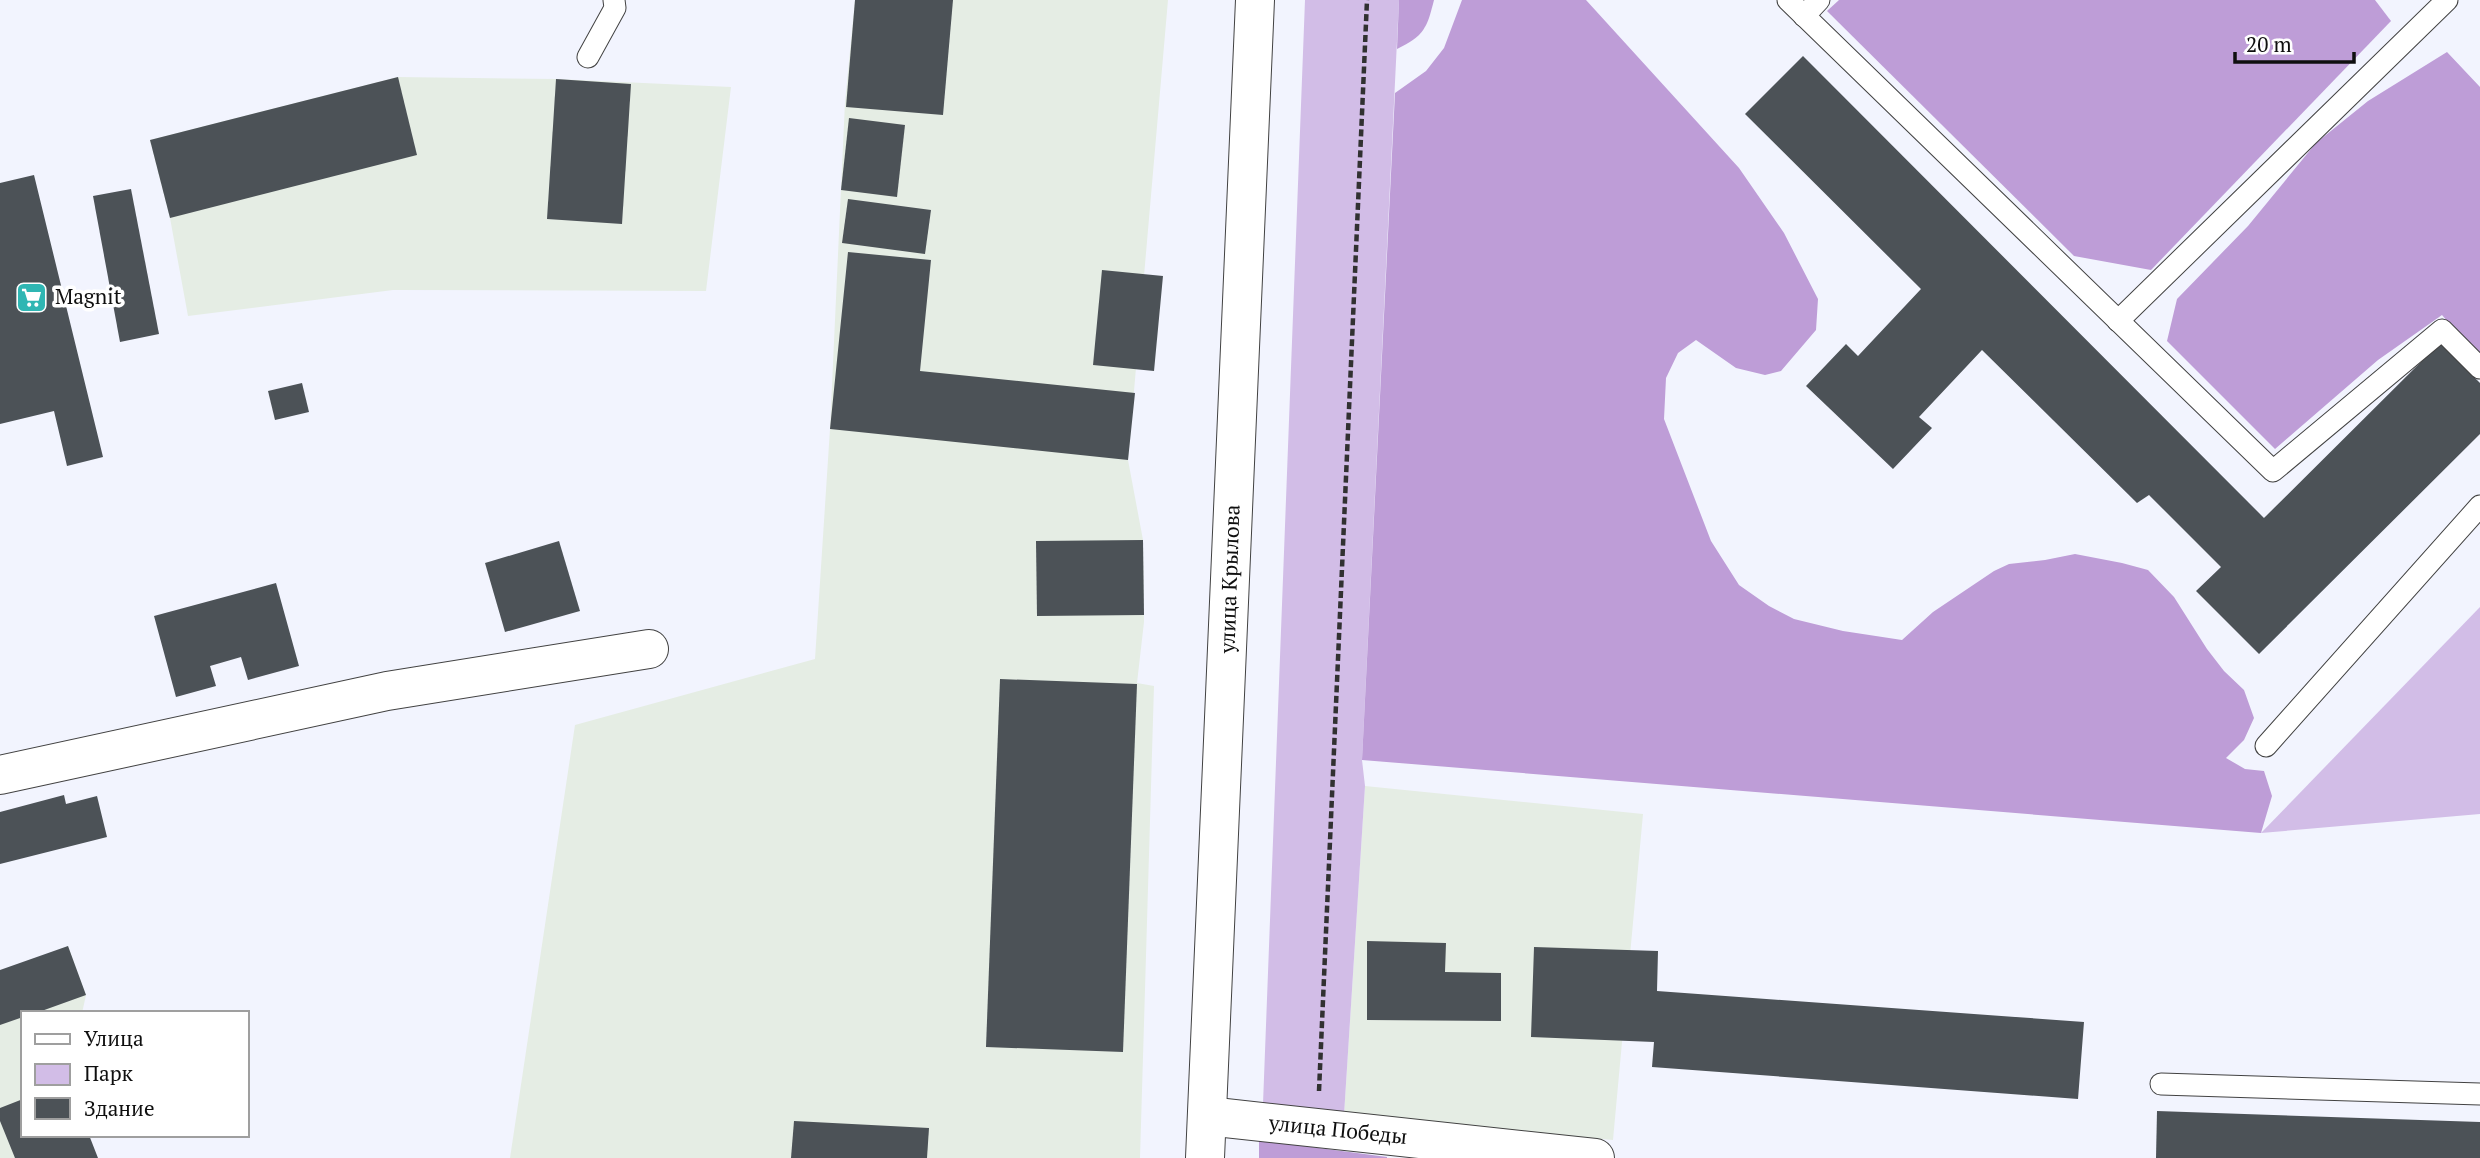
<svg xmlns="http://www.w3.org/2000/svg" width="2480" height="1158" font-family="'PT Serif',serif">
<style>
.industrial{fill:#e5ede4}
.green{fill:#d2bde7}
.forest{fill:#be9dd7}
.building{fill:#4c5257}
.lines{fill:none;stroke-linecap:round;stroke-linejoin:round}
.service-casing{stroke:#424242;stroke-width:23}
.minor-casing{stroke:#424242;stroke-width:40}
.path{stroke:#313131;stroke-width:4.5;stroke-dasharray:7 3.5;stroke-linecap:butt}
.service{stroke:#fff;stroke-width:21}
.minor{stroke:#fff;stroke-width:38}
.labels{text-anchor:middle;stroke-width:7;stroke-linejoin:round;paint-order:stroke}
.poi-label{font-size:21px;fill:#0f0f0f;stroke:#fff;text-anchor:start}
.street-label{font-size:21px;fill:#0f0f0f;stroke:#fff}
</style>
<rect width="100%" height="100%" fill="#f2f4fe"/>
<g class="industrial">
<polygon points="855,0 1168,0 1128,460 1143,540 1144,622 1137,683 1154,686 1140,1158 510,1158 575,725 815,659 830,429 845,102"/>
<polygon points="398,77 556,79 731,87 706,291 393,290 188,316 170,218 150,140"/>
<polygon points="1365,786 1643,814 1613,1140 1344,1115"/>
<polygon points="68,946 86,995 82,1013 23,1013 23,1135 98,1158 0,1158 0,974"/>
</g>
<g class="green">
<polygon points="1305,0 1399,0 1362,760 1365,786 1344,1115 1263,1104"/>
<polygon points="2480,607 2480,814 2261,833"/>
</g>
<g class="forest">
<path d="M1399,0H1434C1427,28 1424,36 1397,49Z"/>
<polygon points="1462,0 1586,0 1739,168 1784,233 1818,299 1816,330 1781,371 1765,375 1736,368 1696,340 1678,353 1666,378 1664,419 1711,541 1739,585 1769,606 1794,619 1843,631 1902,640 1933,612 1994,571 2009,564 2045,560 2075,554 2122,563 2148,570 2174,597 2207,649 2224,671 2244,690 2254,718 2244,740 2226,758 2245,769 2264,771 2272,796 2261,833 1362,760 1395,93 1426,71 1444,48"/>
<polygon points="1839,0 2375,0 2391,21 2151,270 2074,256 1827,11"/>
<polygon points="2447,52 2480,87 2480,360 2442,315 2378,360 2275,449 2167,341 2177,299 2248,226 2316,143 2368,101"/>
<polygon points="1259,1140 1387,1157 1387,1158 1259,1158"/>
</g>
<g class="building">
<polygon points="855,0 953,0 943,115 846,107"/>
<polygon points="1803,56 2264,518 2440,343 2480,383 2480,434 2259,654 2196,591 2221,567 2149,495 2137,503 1982,350 1919,417 1932,428 1893,469 1806,386 1846,344 1858,356 1921,289 1745,114"/>
<polygon points="398,77 417,155 170,218 150,140"/>
<polygon points="556,79 631,84 622,224 547,219"/>
<polygon points="849,118 905,125 897,197 841,190"/>
<polygon points="34,175 103,457 67,466 54,411 0,424 0,183"/>
<polygon points="131,189 159,334 120,342 93,196"/>
<polygon points="848,199 931,210 925,254 842,243"/>
<polygon points="848,252 931,260 920,371 1135,393 1128,460 830,429"/>
<polygon points="1102,270 1163,276 1154,371 1093,365"/>
<polygon points="302,383 309,412 275,420 268,391"/>
<polygon points="1143,540 1144,615 1037,616 1036,541"/>
<polygon points="559,541 580,611 505,632 485,563"/>
<polygon points="276,583 299,666 248,680 241,657 210,666 216,686 176,697 154,616"/>
<polygon points="1000,679 1137,684 1123,1052 986,1047"/>
<polygon points="64,795 66,804 97,796 107,837 0,864 0,812"/>
<polygon points="1367,941 1446,943 1445,972 1501,973 1501,1021 1367,1020"/>
<polygon points="68,946 86,995 36,1013 23,1013 23,1017 0,1025 0,970"/>
<polygon points="1534,947 1658,951 1657,991 2084,1022 2078,1099 1652,1067 1654,1042 1531,1037"/>
<polygon points="23,1099 23,1135 89,1135 98,1158 15,1158 0,1121 0,1108"/>
<polygon points="2157,1111 2480,1122 2480,1158 2156,1158"/>
<polygon points="794,1121 929,1128 927,1158 791,1158"/>
</g>
<g class="lines">
<defs>
<g id="service">
<polyline points="1788,0 2273,471 2442,330 2480,368"/>
<polyline points="1804,16 1819,0"/>
<polyline points="588,57 615,8 614,0"/>
<polyline points="2118,321 2447,0"/>
<polyline points="2266,746 2480,506"/>
<polyline points="2161,1084 2480,1094"/>
</g>
<g id="minor">
<polyline points="0,775 387,691 649,649"/>
<polyline points="1207,1116 1595,1158"/>
<polyline points="1205,1158 1255,0"/>
</g>
</defs>
<use href="#service" class="service-casing"/>
<use href="#minor" class="minor-casing"/>
<polyline class="path" points="1319,1091 1367,0"/>
<use href="#service" class="service"/>
<use href="#minor" class="minor"/>
</g>
<defs>
<symbol id="supermarket-square" viewBox="-11 -11 22 22"><rect x="-9" y="-9" width="18" height="18" rx="4" fill="#2fb6b3" stroke="#fff"/><path d="M-6-5.5h2.5l.6 2H6L4.5 2H-2.5L-4.4-4H-6ZM-1.5 3.2a1.3 1.3 0 1 0 .1 0ZM3 3.2a1.3 1.3 0 1 0 .1 0Z" fill="#fff"/></symbol>
</defs>
<g fill-rule="evenodd">
<use href="#supermarket-square" x="14" y="280" width="35" height="35"/>
</g>
<g class="labels">
<g class="poi-label">
<text x="55" y="304">Magnit</text>
</g>
<g class="street-label">
<text transform="translate(1230 579) rotate(-88)" y="7">улица Крылова</text>
<text transform="translate(1338 1130) rotate(6)" y="7">улица Победы</text>
</g>
</g>
<rect x="21" y="1011" width="228" height="126" fill="#ffffff" stroke="#9f9f9f" stroke-width="2"/>
<rect x="35" y="1034" width="35" height="10" fill="#ffffff" stroke="#9f9f9f" stroke-width="2"/>
<text x="84" y="1046" font-size="21" fill="#0f0f0f">Улица</text>
<rect x="35" y="1064" width="35" height="21" fill="#d2bde7" stroke="#9f9f9f" stroke-width="2"/>
<text x="84" y="1081" font-size="21" fill="#0f0f0f">Парк</text>
<rect x="35" y="1098" width="35" height="21" fill="#4c5257" stroke="#9f9f9f" stroke-width="2"/>
<text x="84" y="1116" font-size="21" fill="#0f0f0f">Здание</text>
<path d="M2235 52v10h119v-10" fill="none" stroke="#0f0f0f" stroke-width="3.5"/>
<text x="2246" y="52" font-size="21" fill="#0f0f0f" stroke="#ffffff" stroke-width="5" paint-order="stroke">20 m</text>
</svg>
